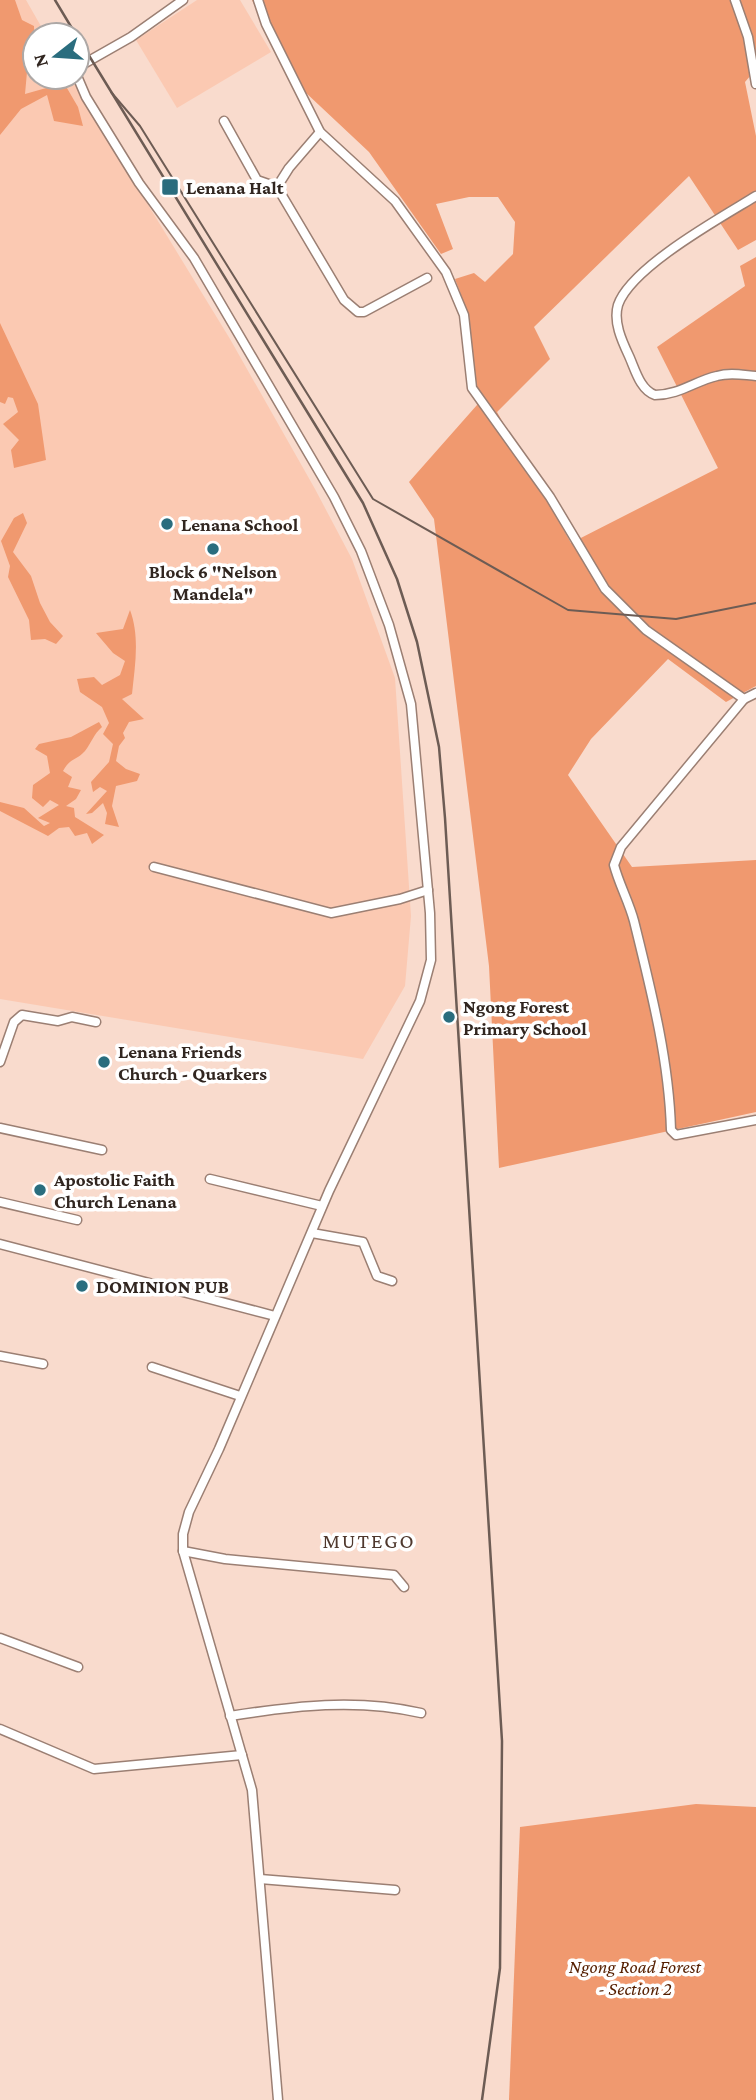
<svg xmlns="http://www.w3.org/2000/svg" width="756" height="2100" font-family="'Crimson Pro',serif">
<style>
.green{fill:#fbc9b2}
.forest{fill:#f0996f}
.lines{fill:none;stroke-linecap:round;stroke-linejoin:round}
.street-casing{stroke:#9b7f73;stroke-width:11}
.street{stroke:#fff;stroke-width:8}
.tram{stroke:#6d5c54;stroke-width:2}
.rail{stroke:#6d5c54;stroke-width:2.5}
.poi-dot{fill:#2a6d7e;stroke:#fff;stroke-width:2.5}
.labels{text-anchor:middle;stroke-width:7;stroke-linejoin:round;paint-order:stroke}
.poi-label{font-size:19px;font-weight:bold;fill:#312620;stroke:#fff;text-anchor:start}
.park-label{font-size:19px;font-style:italic;fill:#551f00;stroke:#fff}
.neighbourhood-label{font-size:21px;letter-spacing:2px;fill:#4f382d;stroke:#fff}
</style>
<rect width="100%" height="100%" fill="#f9dbcd"/>
<g class="green">
<polygon points="0,0 26,0 46,35 35,35 35,77 70,77 230,339 315,489 352,559 395,678 411,916 405,986 363,1059 0,999"/>
<polygon points="197,0 240,0 271,52 177,108 136,40"/>
</g>
<g class="forest">
<polygon points="0,0 15,0 22,20 34,26 35,76 27,72 25,94 64,83 78,107 83,126 54,121 47,95 21,109 0,135"/>
<polygon points="252,0 756,0 756,69 745,82 756,136 756,240 738,250 689,176 534,327 550,359 497,412 571,543 718,468 657,347 745,286 740,266 756,257 756,686 726,702 668,659 591,739 568,775 632,867 756,860 756,1112 499,1168 489,966 434,519 409,482 477,405 469,316 455,279 474,273 485,282 513,254 515,222 498,197 469,197 436,204 453,249 441,254 369,152 288,76"/>
<polygon points="0,323 38,404 46,460 14,468 11,450 19,440 3,424 18,412 13,398 8,397 5,404 0,402"/>
<polygon points="23,513 27,523 13,552 31,576 40,603 50,622 63,636 56,644 45,639 31,640 29,620 8,577 10,566 1,541 14,518"/>
<path d="M130,610C140,637 135,665 132,694L122,699L144,719L129,722L123,733L125,738L119,746L116,761L126,769L140,774L137,781L116,786L112,806L119,827L105,824L107,813L103,803L92,813L86,814L107,791L100,787L93,792L91,782L109,762L113,744L103,734L109,723L102,707L80,692L77,679L94,677L102,685L120,675L125,661L113,653L96,633L123,629Z"/>
<path d="M99,722L102,727C93,735 92,742 85,751C77,760 70,758 63,771L72,777L68,787L81,790L76,799L66,806L74,808L75,817L104,835L92,844L87,833L75,836L69,827L59,828L48,836L0,811V802L24,808L44,826L50,823L38,818L59,805L50,800L43,807L32,798L33,785L50,773L47,756L35,749L39,744L71,737Z"/>
<polygon points="696,1804 756,1807 756,2100 509,2100 520,1827"/>
</g>
<g class="lines">
<defs>
<g id="street">
<polyline points="258,0 266,24 320,132 395,201 446,272 464,315 472,388 550,497 605,589 646,630 744,699 756,693"/>
<polyline points="735,0 748,37 756,84"/>
<polyline points="77,73 80,66 131,37 183,0"/>
<polyline points="77,76 86,97 139,183 194,258 334,497 361,551 389,625 411,704 430,913 431,960 420,1001 329,1191 219,1449 189,1512 183,1534 183,1551 252,1790 278,2100"/>
<polyline points="224,121 257,180 277,187"/>
<polyline points="320,132 289,168 277,187 344,300 358,312 364,312 427,278"/>
<path d="M756,196C722,217 631,267 618,305C613,322 622,341 629,356C635,369 640,390 655,395C679,395 695,381 717,376C730,372 743,375 756,376"/>
<path d="M744,699L621,847L614,865C619,884 629,902 634,921C651,990 669,1060 671,1130L676,1135L756,1120"/>
<polyline points="154,867 331,913 400,899 428,890"/>
<polyline points="0,1062 14,1022 22,1015 58,1021 72,1017 96,1022"/>
<polyline points="0,1128 102,1150"/>
<polyline points="210,1179 322,1206"/>
<polyline points="0,1202 77,1220"/>
<polyline points="312,1233 363,1242 377,1276 392,1281"/>
<polyline points="0,1244 275,1316"/>
<polyline points="0,1356 43,1364"/>
<polyline points="152,1367 240,1396"/>
<polyline points="183,1551 225,1559 394,1575 404,1587"/>
<polyline points="0,1638 78,1667"/>
<path d="M230,1716C294,1706 356,1698 421,1713"/>
<polyline points="0,1729 94,1769 242,1755"/>
<polyline points="260,1879 395,1890"/>
</g>
</defs>
<use href="#street" class="street-casing"/>
<use href="#street" class="street"/>
<polyline class="tram" points="111,92 140,126 373,499 568,610 676,619 756,603"/>
<g class="rail">
<polyline points="55,0 76,35"/>
<polyline points="77,36 363,503 397,579 417,642 439,747 445,818 502,1741 500,1968 482,2100"/>
</g>
</g>
<g class="poi-dot">
<rect x="161" y="178" width="18" height="18" rx="3.5"/>
<circle cx="167" cy="524" r="7"/>
<circle cx="213" cy="549" r="7"/>
<circle cx="449" cy="1017" r="7"/>
<circle cx="104" cy="1062" r="7"/>
<circle cx="40" cy="1190" r="7"/>
<circle cx="82" cy="1286" r="7"/>
</g>
<g class="labels">
<g class="poi-label">
<text x="186" y="194">Lenana Halt</text>
<text x="181" y="531">Lenana School</text>
<text x="213" y="578" text-anchor="middle">Block 6 "Nelson<tspan x="213" dy="22">Mandela"</tspan></text>
<text x="463" y="1013">Ngong Forest<tspan x="463" dy="22">Primary School</tspan></text>
<text x="118" y="1058">Lenana Friends<tspan x="118" dy="22">Church - Quarkers</tspan></text>
<text x="54" y="1186">Apostolic Faith<tspan x="54" dy="22">Church Lenana</tspan></text>
<text x="96" y="1293">DOMINION PUB</text>
</g>
<g class="park-label">
<text x="635" y="1973">Ngong Road Forest<tspan x="635" dy="22">- Section 2</tspan></text>
</g>
<g class="neighbourhood-label">
<text x="369" y="1548">MUTEGO</text>
</g>
</g>
<g transform="translate(56 56) rotate(253)"><circle r="33" fill="#ffffff" stroke="#ada8a6" stroke-width="2"/>
<path d="M0-5L12 26L0 18L-12 26Z" fill="#2a6d7e"/>
<text y="-10" font-size="19" font-weight="bold" text-anchor="middle" fill="#312620">N</text>
</g>
</svg>
